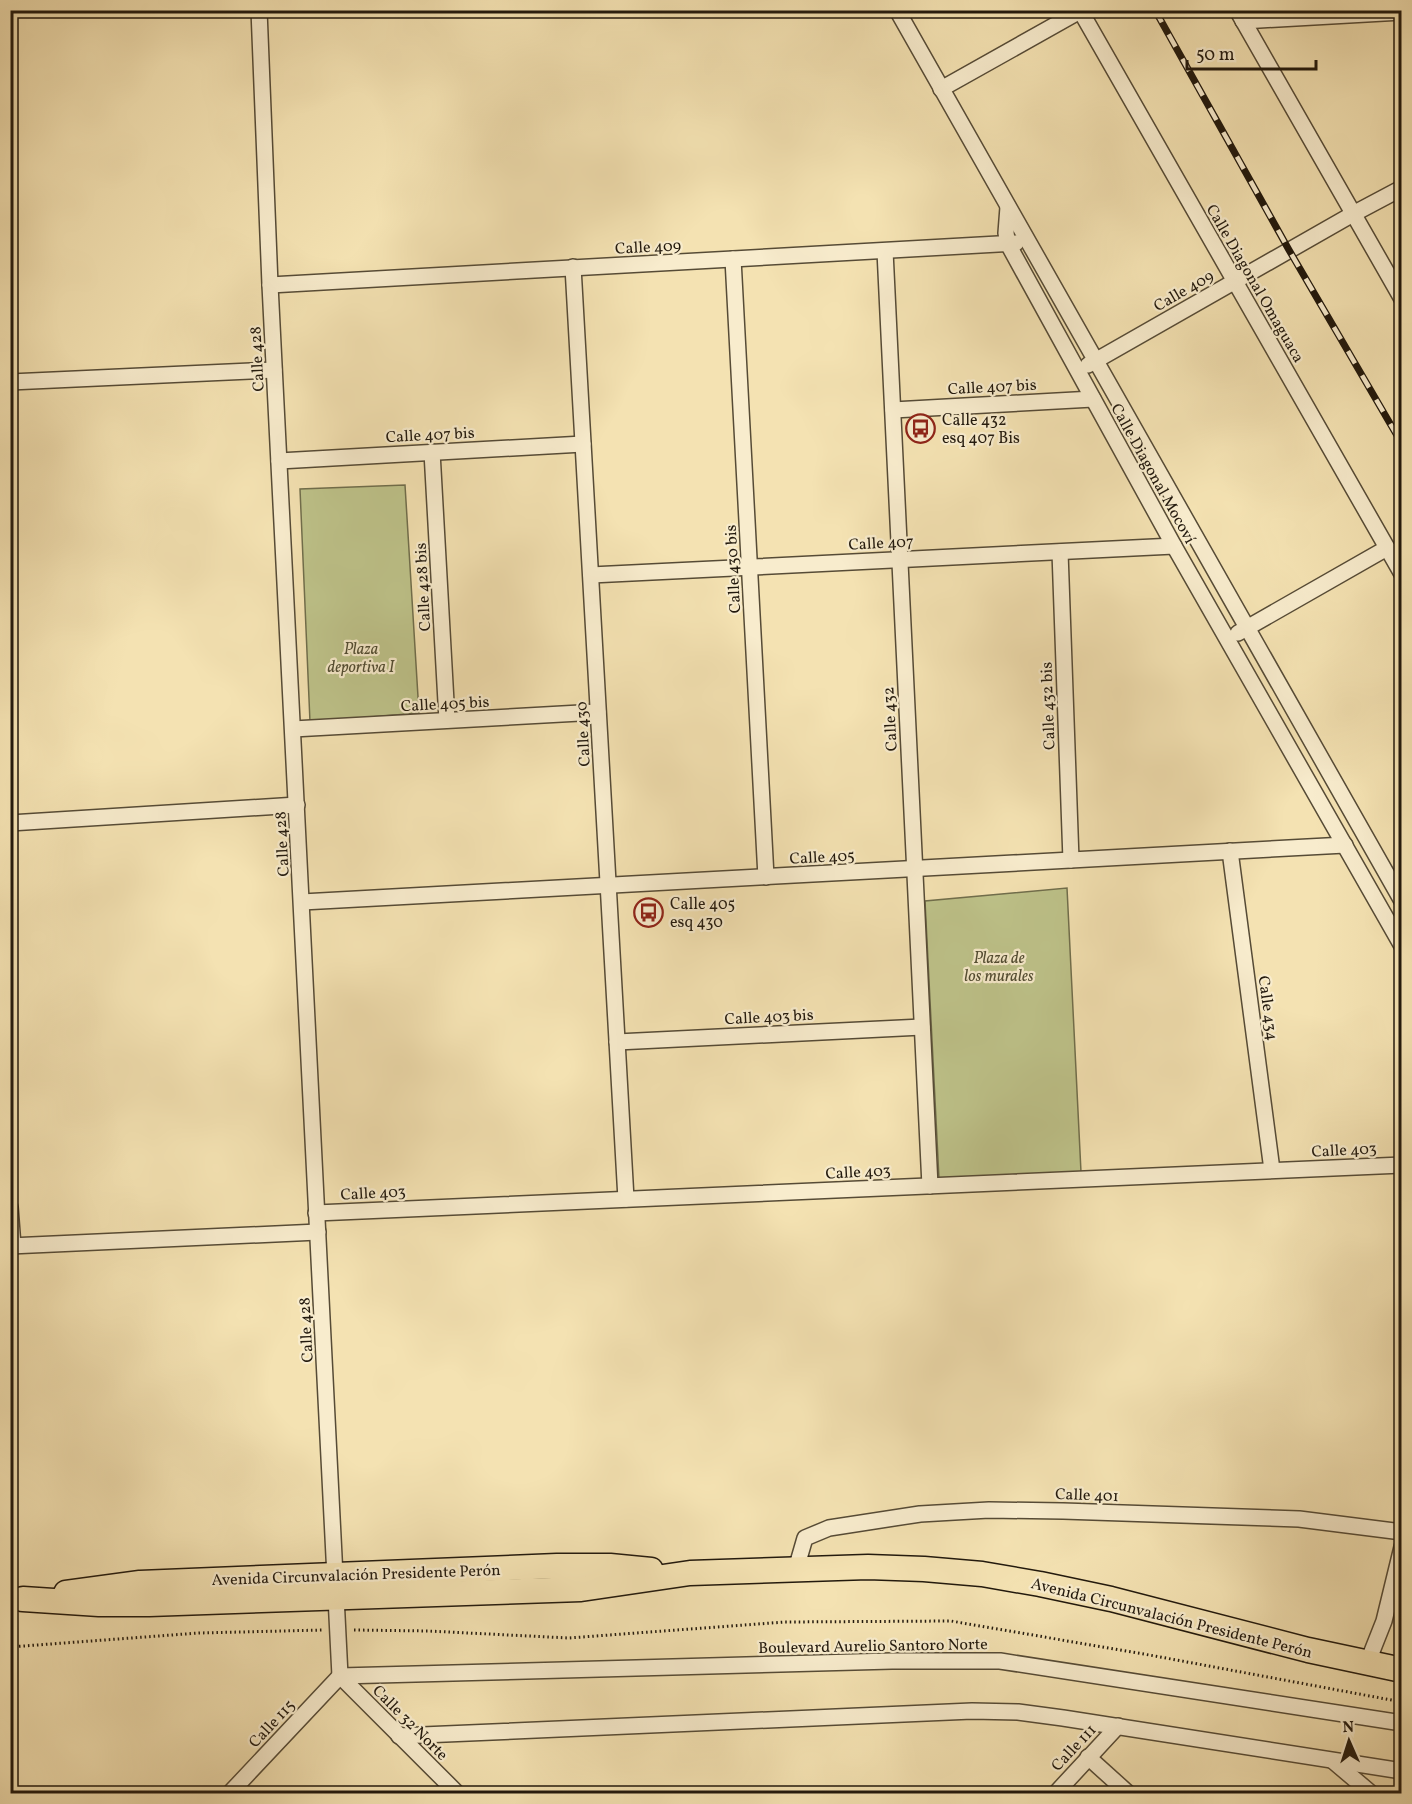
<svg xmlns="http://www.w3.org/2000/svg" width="1412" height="1804" font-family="Vollkorn,serif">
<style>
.green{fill:#bec38a;stroke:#706e4c;stroke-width:1.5}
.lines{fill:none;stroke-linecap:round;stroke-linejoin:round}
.minor-casing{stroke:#564b36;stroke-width:18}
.primary-casing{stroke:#22190d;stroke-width:27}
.path{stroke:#22190d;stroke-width:3;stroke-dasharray:1.5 3;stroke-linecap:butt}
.minor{stroke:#f8eccd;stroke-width:15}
.primary{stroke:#f4e2b2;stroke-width:24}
.rail-casing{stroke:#22190d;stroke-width:7}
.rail{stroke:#f8eccd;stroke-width:4.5;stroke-dasharray:14;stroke-linecap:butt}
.labels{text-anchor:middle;stroke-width:4.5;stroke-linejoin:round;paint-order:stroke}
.street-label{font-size:16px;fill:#22190d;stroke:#f8eccd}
.poi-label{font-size:16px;fill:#22190d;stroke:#f8eccd;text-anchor:start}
.park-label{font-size:16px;font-style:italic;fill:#514c32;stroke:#f8eccd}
</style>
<rect width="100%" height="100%" fill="#f4e2b2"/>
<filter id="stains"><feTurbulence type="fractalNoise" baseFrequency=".00333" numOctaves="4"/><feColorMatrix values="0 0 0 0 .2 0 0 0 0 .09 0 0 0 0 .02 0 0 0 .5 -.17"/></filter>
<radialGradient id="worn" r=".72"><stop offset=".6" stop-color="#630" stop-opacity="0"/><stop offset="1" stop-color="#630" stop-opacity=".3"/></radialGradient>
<g class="green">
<polygon points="405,485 419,713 310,722 300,489"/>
<polygon points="1067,888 1081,1172 939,1179 925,901"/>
</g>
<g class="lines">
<defs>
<g id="minor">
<polyline points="259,10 270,285 340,1676"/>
<polyline points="897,10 1402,901"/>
<polyline points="1080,10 1402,574"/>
<polyline points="1237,10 1402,299"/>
<polyline points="1243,21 1402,12"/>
<polyline points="941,89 1080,11"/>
<polyline points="1008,207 1006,233 1008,244 1174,546 1402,946"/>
<polyline points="885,251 930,1186"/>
<polyline points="733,259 766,877"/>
<polyline points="573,267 626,1199"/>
<polyline points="270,285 1016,243"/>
<polyline points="1088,365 1353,214 1402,188"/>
<polyline points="10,382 274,370"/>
<polyline points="893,410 1093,399"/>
<polyline points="432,452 447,720"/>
<polyline points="279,461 583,444"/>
<polyline points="1060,552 1071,860"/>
<polyline points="591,575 1174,546"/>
<polyline points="1238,633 1387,548"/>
<polyline points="293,729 598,712"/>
<polyline points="10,823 297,805"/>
<polyline points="1230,851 1272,1170"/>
<polyline points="302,902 1345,845"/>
<polyline points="617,1042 922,1027"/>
<polyline points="10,1207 13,1246"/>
<polyline points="316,1213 1402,1165"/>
<polyline points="10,1246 318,1232"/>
<polyline points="796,1569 805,1538 829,1528 920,1514 989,1510 1063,1511 1299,1519 1402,1532"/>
<polyline points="1367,1664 1384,1621 1402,1547"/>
<polyline points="340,1676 892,1661 1000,1661 1402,1723"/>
<polyline points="340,1676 458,1794"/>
<polyline points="399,1736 972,1711 1018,1712 1063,1718 1402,1771"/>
<polyline points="1088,1757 1129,1794"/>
<polyline points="1333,1761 1372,1794"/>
<polyline points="229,1794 340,1676"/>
<polyline points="1055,1794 1118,1726"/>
</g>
<g id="primary">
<polyline points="66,1593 140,1583 557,1566 610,1566 651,1570"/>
<polyline points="23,1599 99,1604 149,1604 581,1589 690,1573 868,1567 924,1569 982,1574 1040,1584 1111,1599 1308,1650 1402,1670"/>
</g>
</defs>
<use href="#minor" class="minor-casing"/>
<use href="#primary" class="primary-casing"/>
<g class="path">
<polyline points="354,1630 428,1631 569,1638 785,1622 951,1621 1155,1656 1402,1702"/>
<polyline points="10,1647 199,1633 323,1630"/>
</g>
<use href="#minor" class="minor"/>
<use href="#primary" class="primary"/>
<defs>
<polyline id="rail" points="1155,10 1289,250 1402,444"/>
</defs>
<use href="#rail" class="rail-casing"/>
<use href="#rail" class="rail"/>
</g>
<defs>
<symbol id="bus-ring" viewBox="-11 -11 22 22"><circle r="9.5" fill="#f8eccd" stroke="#8f2418" stroke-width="1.5"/><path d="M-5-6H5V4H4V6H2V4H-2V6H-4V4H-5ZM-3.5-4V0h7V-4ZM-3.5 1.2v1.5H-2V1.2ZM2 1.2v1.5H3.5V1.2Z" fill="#8f2418"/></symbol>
</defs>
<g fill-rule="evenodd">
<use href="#bus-ring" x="904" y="412" width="33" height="33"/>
<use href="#bus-ring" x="632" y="896" width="33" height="33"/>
</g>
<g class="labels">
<g class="street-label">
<text transform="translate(648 246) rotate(-3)" y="6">Calle 409</text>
<text transform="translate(1256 283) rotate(60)" y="6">Calle Diagonal Omaguaca</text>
<text transform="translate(1183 290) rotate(-30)" y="6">Calle 409</text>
<text transform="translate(256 359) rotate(-93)" y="6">Calle 428</text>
<text transform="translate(992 386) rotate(-3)" y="6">Calle 407 bis</text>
<text transform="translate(430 434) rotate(-3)" y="6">Calle 407 bis</text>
<text transform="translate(1154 473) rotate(61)" y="6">Calle Diagonal Mocoví</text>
<text transform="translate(881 542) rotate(-3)" y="6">Calle 407</text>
<text transform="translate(732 569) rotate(-93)" y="6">Calle 430 bis</text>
<text transform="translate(422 587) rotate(-93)" y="6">Calle 428 bis</text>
<text transform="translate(445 703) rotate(-3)" y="6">Calle 405 bis</text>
<text transform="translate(1047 706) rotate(-92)" y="6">Calle 432 bis</text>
<text transform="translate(889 719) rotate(-93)" y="6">Calle 432</text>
<text transform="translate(582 734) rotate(-93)" y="6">Calle 430</text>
<text transform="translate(281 844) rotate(-93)" y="6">Calle 428</text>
<text transform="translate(822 856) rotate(-3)" y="6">Calle 405</text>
<text transform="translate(1269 1008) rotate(82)" y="6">Calle 434</text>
<text transform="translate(769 1016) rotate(-3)" y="6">Calle 403 bis</text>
<text transform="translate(1344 1149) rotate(-3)" y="6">Calle 403</text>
<text transform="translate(858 1171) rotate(-3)" y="6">Calle 403</text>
<text transform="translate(373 1192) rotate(-3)" y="6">Calle 403</text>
<text transform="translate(305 1330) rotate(-93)" y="6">Calle 428</text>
<text transform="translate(1087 1494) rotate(2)" y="6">Calle 401</text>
<text transform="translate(356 1574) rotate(-2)" y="6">Avenida Circunvalación Presidente Perón</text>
<text transform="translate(1172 1617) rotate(14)" y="6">Avenida Circunvalación Presidente Perón</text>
<text transform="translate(873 1645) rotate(-1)" y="6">Boulevard Aurelio Santoro Norte</text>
<text transform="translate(411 1722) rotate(45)" y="6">Calle 32 Norte</text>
<text transform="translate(271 1723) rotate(-47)" y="6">Calle 115</text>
<text transform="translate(1073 1747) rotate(-47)" y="6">Calle 111</text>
</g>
<g class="poi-label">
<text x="942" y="425">Calle 432<tspan x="942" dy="18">esq 407 Bis</tspan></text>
<text x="670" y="909">Calle 405<tspan x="670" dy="18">esq 430</tspan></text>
</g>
<g class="park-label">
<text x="361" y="654">Plaza<tspan x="361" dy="18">deportiva I</tspan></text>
<text x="999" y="963">Plaza de<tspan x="999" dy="18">los murales</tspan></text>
</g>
</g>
<rect width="1412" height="1804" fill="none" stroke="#f4e2b2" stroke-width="36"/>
<rect x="12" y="12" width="1388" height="1780" fill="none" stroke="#22190d" stroke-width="3"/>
<rect x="18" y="18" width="1376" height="1768" fill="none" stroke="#22190d" stroke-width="1.5"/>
<g transform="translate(1349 1741) rotate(357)" stroke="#f8eccd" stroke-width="4.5" paint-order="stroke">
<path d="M0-4.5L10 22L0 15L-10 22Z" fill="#22190d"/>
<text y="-9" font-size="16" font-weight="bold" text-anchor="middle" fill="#22190d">N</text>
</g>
<path d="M1187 60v9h129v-9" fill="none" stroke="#22190d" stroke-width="3"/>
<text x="1196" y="60" font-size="18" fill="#22190d" stroke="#f8eccd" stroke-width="4.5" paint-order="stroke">50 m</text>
<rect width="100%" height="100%" filter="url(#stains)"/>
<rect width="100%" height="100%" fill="url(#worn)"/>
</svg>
